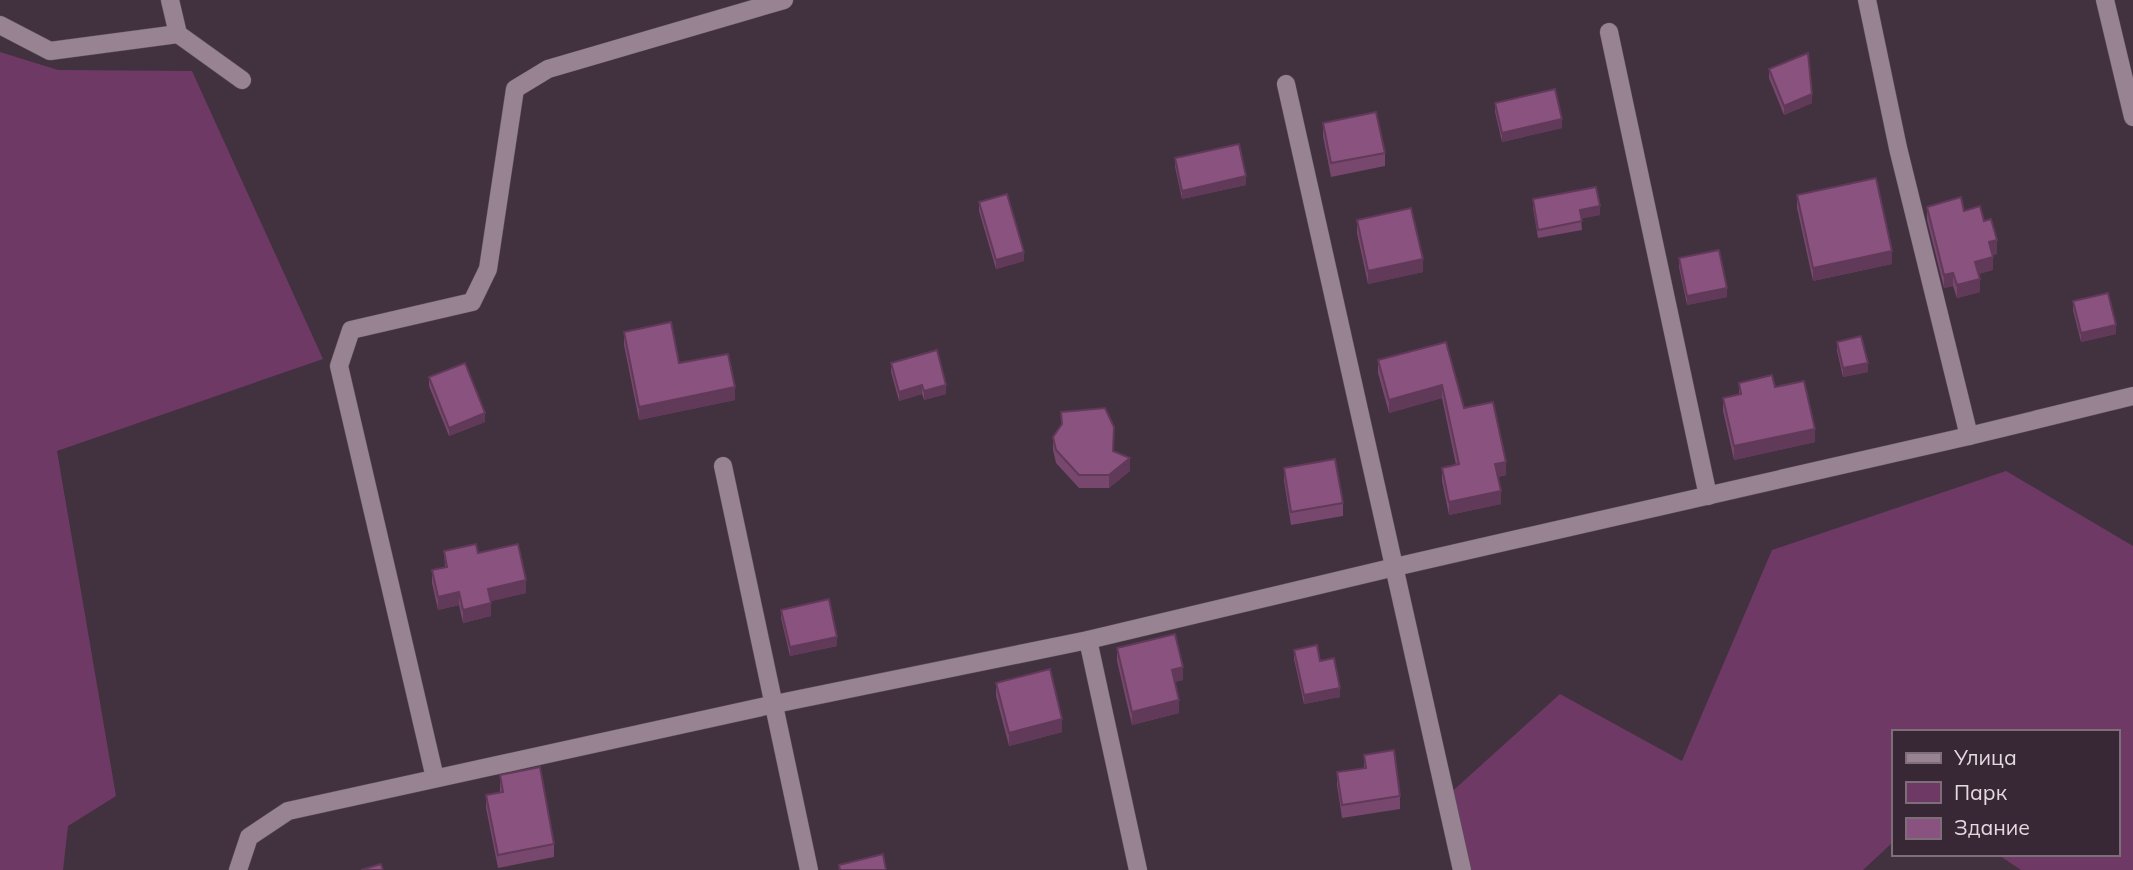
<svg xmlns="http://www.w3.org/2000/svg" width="2133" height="870" font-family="Mulish,sans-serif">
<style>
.green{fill:#6e3a65}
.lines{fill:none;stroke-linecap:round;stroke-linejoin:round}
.minor-casing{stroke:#5d4f5a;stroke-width:19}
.minor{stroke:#978392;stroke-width:18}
.wall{fill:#77476d}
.shaded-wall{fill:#613959}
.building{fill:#8a527f;stroke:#613959;stroke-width:2}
</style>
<rect width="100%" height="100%" fill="#42313f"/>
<g class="green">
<polygon points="0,52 58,70 192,71 323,359 57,451 116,796 68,826 63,870 0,870"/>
<polygon points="2006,471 2133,546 2133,870 2021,870 1997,854 2117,854 2117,732 1893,732 1893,842 1863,870 1453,870 1446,797 1560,694 1682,761 1772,550"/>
</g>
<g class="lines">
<defs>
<g id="minor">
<polyline points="170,0 178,34 242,80"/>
<polyline points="1867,0 1898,148 1969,436"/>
<polyline points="2105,0 2133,117"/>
<polyline points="0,25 50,51 178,34"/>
<polyline points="1609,32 1708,496"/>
<polyline points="1286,84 1462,870"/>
<polyline points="723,466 809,870"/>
<polyline points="1088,640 1138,870"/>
<polyline points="435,778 339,366 351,330 472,302 488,269 515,89 548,69 784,0"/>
<polyline points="238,870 249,837 288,811 775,704 1088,640 1395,567 1969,436 2133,396"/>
</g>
</defs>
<use href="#minor" class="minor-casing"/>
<use href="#minor" class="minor"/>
</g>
<g class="wall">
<polygon points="1769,69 1812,103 1784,115 1769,78"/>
<polygon points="1495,103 1562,128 1502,142 1495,112"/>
<polygon points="1323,123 1385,153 1385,166 1331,177 1323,136"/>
<polygon points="1175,158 1246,185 1182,199 1175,167"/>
<polygon points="1797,195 1892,264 1813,281 1797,208"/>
<polygon points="1533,199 1600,215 1581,218 1582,230 1538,238 1533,208"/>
<polygon points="979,202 1024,261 996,269 979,211"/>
<polygon points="1927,207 1964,211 1984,221 1997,254 1992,255 1993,270 1978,274 1980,292 1957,298 1953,286 1944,288 1927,220"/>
<polygon points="1357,220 1423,272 1368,284 1357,233"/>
<polygon points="1679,258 1727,297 1687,305 1679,267"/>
<polygon points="2073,301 2116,334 2081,342 2073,310"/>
<polygon points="624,332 679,363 735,400 639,420 624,345"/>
<polygon points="1446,342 1464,408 1506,475 1498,477 1501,504 1449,515 1442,481 1442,468 1456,465 1442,398 1389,413 1378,373 1378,360"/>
<polygon points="1837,342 1868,372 1843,377 1837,351"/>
<polygon points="891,363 946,394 924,400 922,394 899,401 891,372"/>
<polygon points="429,377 485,422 449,436 429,386"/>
<polygon points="1739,383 1775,387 1815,442 1734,460 1723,411 1723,398 1739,394"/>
<polygon points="1061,412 1114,452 1130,471 1109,488 1079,488 1056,463 1053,450 1053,437 1061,425"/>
<polygon points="1284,468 1343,503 1343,516 1291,525 1284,481"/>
<polygon points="444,551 478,553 526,593 491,601 491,616 463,623 459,605 438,610 432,583 432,570 445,567"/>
<polygon points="781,610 837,646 790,656 781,618"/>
<polygon points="1117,648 1183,680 1175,682 1179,713 1132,725 1117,661"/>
<polygon points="1294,650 1320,661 1340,697 1304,704 1294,659"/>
<polygon points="996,683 1062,732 1009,746 996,696"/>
<polygon points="1364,755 1400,796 1400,809 1342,818 1337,785 1337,772 1364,768"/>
<polygon points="500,775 554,844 554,857 498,868 486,808 486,795 500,792"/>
</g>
<g class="shaded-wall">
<polygon points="1812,94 1812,103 1784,115 1784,106"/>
<polygon points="1562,119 1562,128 1502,142 1502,133"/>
<polygon points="1246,176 1246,185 1182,199 1182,191"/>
<polygon points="1600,206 1600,215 1580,219 1580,210"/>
<polygon points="1997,240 1997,254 1989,256 1989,242"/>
<polygon points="1892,251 1892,264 1813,281 1813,268"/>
<polygon points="1024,252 1024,261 996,269 996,260"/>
<polygon points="1993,257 1993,270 1975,275 1975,262"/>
<polygon points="1423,259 1423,272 1368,284 1368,271"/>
<polygon points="1953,273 1953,286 1944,288 1944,275"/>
<polygon points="1980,279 1980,292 1957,298 1957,285"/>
<polygon points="1727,288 1727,297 1687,305 1687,296"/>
<polygon points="2116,325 2116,334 2081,342 2081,333"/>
<polygon points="1868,363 1868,372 1843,377 1843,368"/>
<polygon points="922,385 922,394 899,401 899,392"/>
<polygon points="946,385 946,394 924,400 924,391"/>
<polygon points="1442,385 1442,398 1389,413 1389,400"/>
<polygon points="735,387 735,400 639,420 639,407"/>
<polygon points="485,413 485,422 449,436 449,428"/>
<polygon points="1815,429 1815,442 1734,460 1734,446"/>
<polygon points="1130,458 1130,471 1109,488 1109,475"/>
<polygon points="1506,462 1506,475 1495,477 1495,464"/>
<polygon points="1501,491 1501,504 1449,515 1449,502"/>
<polygon points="526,580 526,593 488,602 488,589"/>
<polygon points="459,592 459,605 438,610 438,597"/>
<polygon points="491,603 491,616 463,623 463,610"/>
<polygon points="837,637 837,646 790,656 790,647"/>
<polygon points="1183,667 1183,680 1172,683 1172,670"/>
<polygon points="1340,688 1340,697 1304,704 1304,695"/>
<polygon points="1179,700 1179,713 1132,725 1132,712"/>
<polygon points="1062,719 1062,732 1009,746 1009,733"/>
</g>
<g class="building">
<polygon points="1808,53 1812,94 1784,106 1769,69"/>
<polygon points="1555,89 1562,119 1502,133 1495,103"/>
<polygon points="1376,112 1385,153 1331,163 1323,123"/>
<polygon points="1239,144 1246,176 1182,191 1175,158"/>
<polygon points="1876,178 1892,251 1813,268 1797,195"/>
<polygon points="1596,187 1600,206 1580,210 1582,221 1538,230 1533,199"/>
<polygon points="1007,194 1024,252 996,260 979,202"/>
<polygon points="1961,197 1964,211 1980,206 1984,221 1991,219 1997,240 1989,242 1993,257 1975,262 1980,279 1957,285 1953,273 1944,275 1927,207"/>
<polygon points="1411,208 1423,259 1368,271 1357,220"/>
<polygon points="1719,250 1727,288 1687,296 1679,258"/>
<polygon points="2108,293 2116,325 2081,333 2073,301"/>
<polygon points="671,322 679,363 728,354 735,387 639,407 624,332"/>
<polygon points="1861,336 1868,363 1843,368 1837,342"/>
<polygon points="1446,342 1464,408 1493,402 1506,462 1495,464 1501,491 1449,502 1442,468 1459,464 1442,385 1389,400 1378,360"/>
<polygon points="937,350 946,385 924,391 922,385 899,392 891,363"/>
<polygon points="465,363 485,413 449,428 429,377"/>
<polygon points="1772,375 1775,387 1804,381 1815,429 1734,446 1723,398 1741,394 1739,383"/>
<polygon points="1105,408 1114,427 1113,451 1130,458 1109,475 1079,475 1056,450 1053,437 1062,424 1061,412"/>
<polygon points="1335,459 1343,503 1291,512 1284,468"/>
<polygon points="476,544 478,553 518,544 526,580 488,589 491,603 463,610 459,592 438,597 432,570 447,567 444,551"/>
<polygon points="829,599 837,637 790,647 781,610"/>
<polygon points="1175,634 1183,667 1172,670 1179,700 1132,712 1117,648"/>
<polygon points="1317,645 1320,661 1334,658 1340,688 1304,695 1294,650"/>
<polygon points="1050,669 1062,719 1009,733 996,683"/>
<polygon points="1394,750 1400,796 1342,805 1337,772 1366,768 1364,755"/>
<polygon points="540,767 554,844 498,855 486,795 503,792 500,775"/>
<polygon points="883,854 886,870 840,870 839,865"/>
<polygon points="381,864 383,870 361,870"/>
</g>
<rect x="1892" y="730" width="228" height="126" fill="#382734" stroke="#7d6e79" stroke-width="2"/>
<rect x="1906" y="753" width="35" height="10" fill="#978392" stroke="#7d6e79" stroke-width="2"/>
<text x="1954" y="765" font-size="21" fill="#e4d9e1">Улица</text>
<rect x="1906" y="782" width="35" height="21" fill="#6e3a65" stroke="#7d6e79" stroke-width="2"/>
<text x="1954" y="800" font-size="21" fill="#e4d9e1">Парк</text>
<rect x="1906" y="818" width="35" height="21" fill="#8a527f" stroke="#7d6e79" stroke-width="2"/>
<text x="1954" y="835" font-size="21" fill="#e4d9e1">Здание</text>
</svg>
